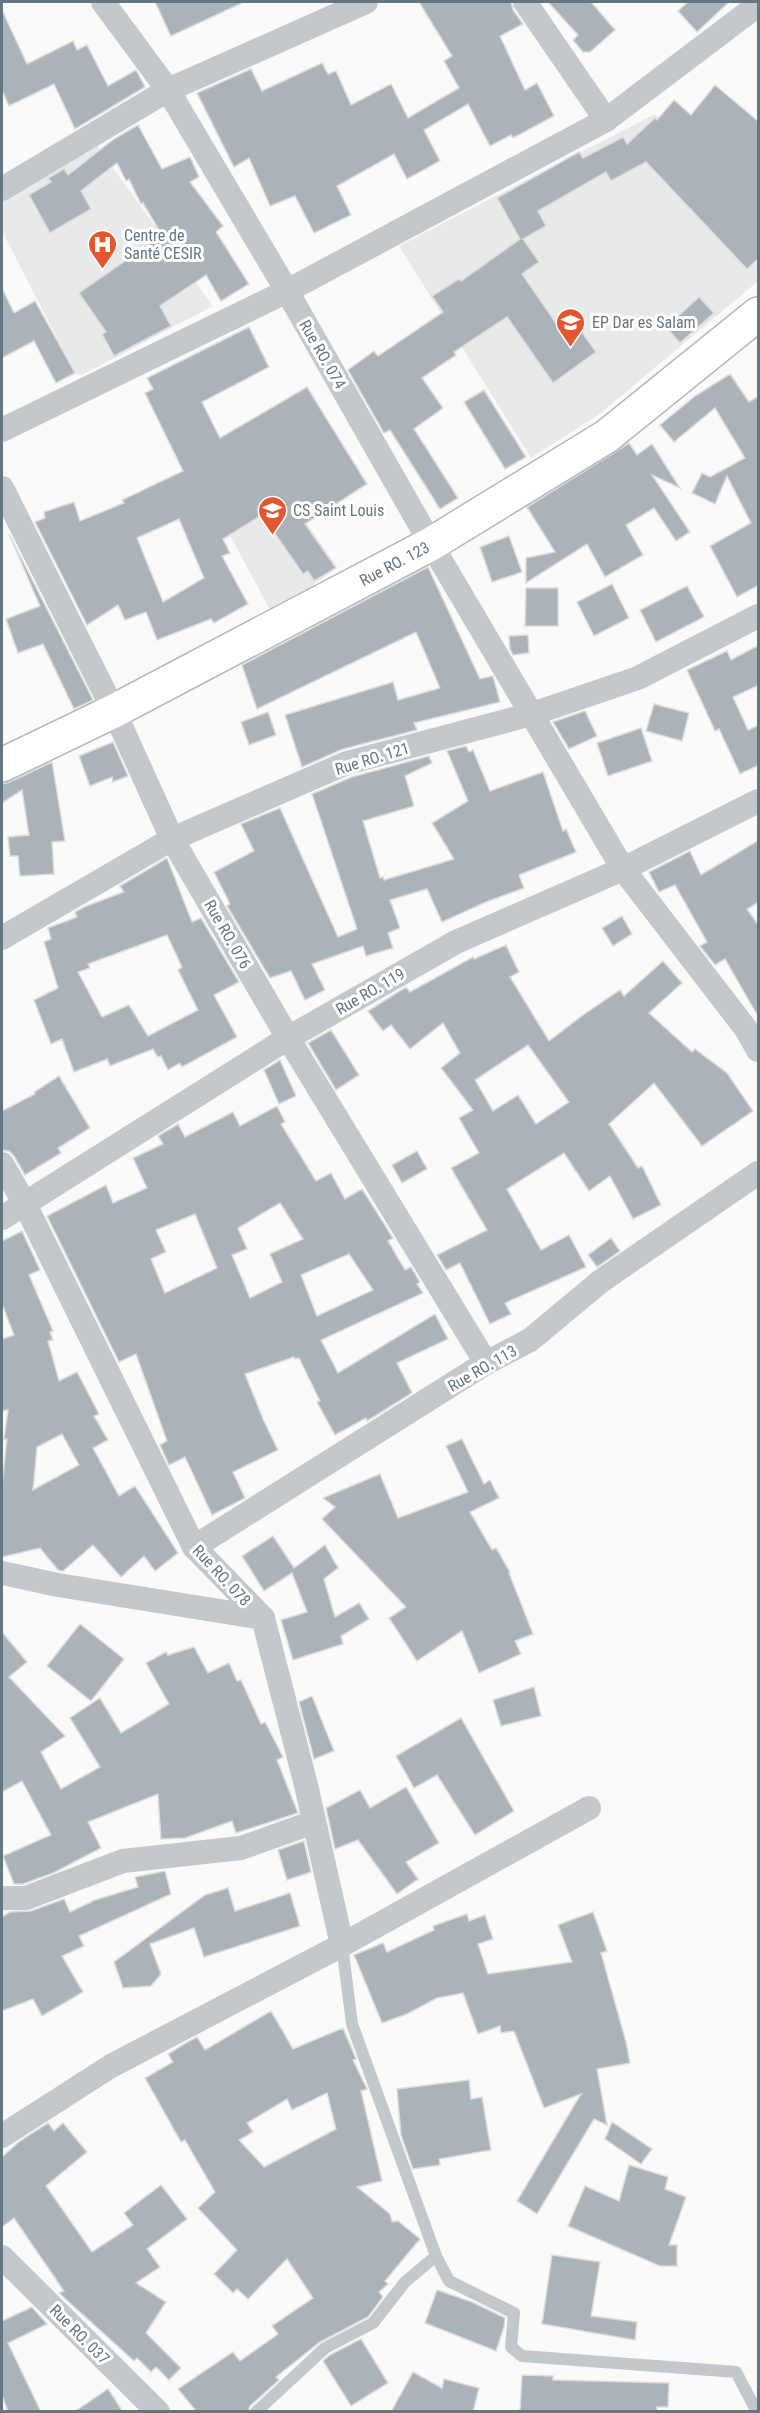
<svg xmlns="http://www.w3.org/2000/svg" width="760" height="2413" font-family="'Roboto Condensed',sans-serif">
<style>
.built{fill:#e8e9e9}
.building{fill:#aab3b9;stroke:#dcdcda;stroke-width:1.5;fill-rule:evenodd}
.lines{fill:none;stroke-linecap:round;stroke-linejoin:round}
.secondary-casing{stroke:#b3babf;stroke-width:36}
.lane{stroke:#c3c8cc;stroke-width:12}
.street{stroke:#c3c8cc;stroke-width:24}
.secondary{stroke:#fff;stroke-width:33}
.labels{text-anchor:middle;stroke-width:6;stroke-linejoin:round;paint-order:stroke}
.poi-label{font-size:16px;fill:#657683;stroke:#fff;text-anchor:start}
.street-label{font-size:16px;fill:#657683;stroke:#fff}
</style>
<rect width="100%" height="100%" fill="#fafaf8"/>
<g class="built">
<polygon points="655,114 758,230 758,281 601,413 531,458 399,246"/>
<polygon points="95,143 213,306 82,375 75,373 2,231 2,197"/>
<polygon points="292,502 337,567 305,591 270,610 213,503"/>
</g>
<g class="building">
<polygon points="155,2 244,2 171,36"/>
<polygon points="419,2 511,2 513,10 523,24 500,36 525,90 537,83 554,116 513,138 511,135 490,146 468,104 424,130 440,161 407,179 394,154 337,186 351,215 314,233 295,196 270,206 249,158 234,167 197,93 251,69 262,91 322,63 328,74 336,71 351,105 391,84 408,118 459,88 444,61 452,56"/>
<polygon points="548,2 591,2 615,30 590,52 583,52 573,40 578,35"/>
<polygon points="688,2 729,2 697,32 678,11"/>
<polygon points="2,10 27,64 73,41 77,50 87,45 108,86 136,70 145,87 75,129 54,84 9,106 2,90"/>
<polygon points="715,85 759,122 759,258 747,269 646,162 611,181 606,172 538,211 546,226 523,239 539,262 522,274 569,342 582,332 596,352 553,383 507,317 454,352 456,355 422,378 443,408 414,429 458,498 440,509 390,430 384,433 348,370 374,351 378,356 443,312 432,296 459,279 461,281 520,239 497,198 579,152 583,158 623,137 627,144 655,118 657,120 674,100 691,115"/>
<polygon points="138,125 162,169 190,157 199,177 190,182 223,226 216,232 249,284 221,301 206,275 160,306 171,326 114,356 102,334 106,332 79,293 162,235 143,203 141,204 129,179 126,181 117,163 81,191 91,209 50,233 29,195 51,182 48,178 64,169 68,175 114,139"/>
<polygon points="2,288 14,313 35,301 75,373 56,383 34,341 2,358"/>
<polygon points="699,297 714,313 680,343 666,327"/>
<path d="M249,327L269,367L202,402L220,438L307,387L367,484L305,524L336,568L314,581L308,571L303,574L262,515L223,539L230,553L222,556L248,604L214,623L211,619L157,640L146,612L125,620L118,605L87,625L35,522L45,518L44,512L74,502L80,521L124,503L122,500L183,471L145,393L153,389L147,378ZM179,519L204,578L163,602L137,538Z"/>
<polygon points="730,374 749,402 759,396 759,585 737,597 710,546 751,523 727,476 715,504 692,493 702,473 710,477 745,458 715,408 674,442 660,425 695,396"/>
<polygon points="484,390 526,457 505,469 464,402"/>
<polygon points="629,443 637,455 652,444 680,488 652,475 690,532 676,541 654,508 626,525 643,555 605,577 587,544 526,583 526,558 555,552 527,507"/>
<polygon points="9,534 93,700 74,709 43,644 18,653 6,619 40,606"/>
<polygon points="509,536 522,572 492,582 480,547"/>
<polygon points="428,567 480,679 493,676 500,702 414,723 417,730 343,749 302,767 285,715 393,682 398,700 440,688 416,632 257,709 242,665"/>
<polygon points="612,584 629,618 594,636 577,602"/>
<polygon points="687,586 704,617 656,642 640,610"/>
<polygon points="526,588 558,588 558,626 525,626"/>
<polygon points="528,635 529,653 513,655 510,649 509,636"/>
<polygon points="759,645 759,685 733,697 748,730 759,725 759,765 740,774 719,729 715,731 687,670 727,651 731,660"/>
<polygon points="654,704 689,713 682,741 646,731"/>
<polygon points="585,711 597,736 569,749 553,722"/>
<polygon points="268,712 276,735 249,745 241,722"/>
<polygon points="641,728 652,761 608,776 597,743"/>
<polygon points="113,742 128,776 113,782 112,777 90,786 79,756"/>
<polygon points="466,746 469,752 473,750 490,791 543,772 563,831 566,829 576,852 519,875 524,888 486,902 442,922 427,889 390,900 400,928 388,933 393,948 366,956 363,946 312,964 325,990 305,1000 291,971 270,978 227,906 230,904 214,872 254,851 241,824 280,808 338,937 357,929 312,794 352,777 429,756 432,763 405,776 414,806 363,821 380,878 383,877 384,880 454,859 432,823 468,801 447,751"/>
<polygon points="52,762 65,841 52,842 54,874 20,876 18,856 10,856 8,837 29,835 22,790 2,803 2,784 10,782"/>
<polygon points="759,840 759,902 747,909 759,926 759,1018 725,959 715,965 700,946 707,942 675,885 659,892 649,872 690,851 701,875"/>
<path d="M167,858L192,922L201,918L239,982L214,995L237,1037L182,1067L180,1063L168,1070L161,1056L158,1057L153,1049L110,1066L107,1059L74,1072L62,1039L51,1044L34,1000L58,988L44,942L51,939L48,928L77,917L75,912L84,907L124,892L120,886ZM167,935L182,967L178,970L198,1010L148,1036L129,1005L102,1017L78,972L90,968L88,964Z"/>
<polygon points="622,916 632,934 613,946 602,928"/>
<path d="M506,945L519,972L510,977L549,1041L583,1015L620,990L624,996L663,961L682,983L649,1013L692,1052L695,1049L727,1073L753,1111L702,1146L654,1083L609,1124L638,1168L642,1166L661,1205L633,1219L610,1176L589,1191L564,1153L507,1189L541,1250L569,1235L586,1267L505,1303L511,1314L490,1324L460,1263L446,1270L437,1255L487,1230L451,1168L479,1153L459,1118L473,1110L441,1068L460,1053L443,1023L410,1049L391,1025L383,1031L368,1011L406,987L410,992L473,957L474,959ZM528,1045L569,1102L536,1124L518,1095L493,1111L475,1080Z"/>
<polygon points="331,1030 359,1075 336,1090 308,1043"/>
<polygon points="280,1060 296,1096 279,1104 264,1070"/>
<polygon points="59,1076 90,1128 58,1148 61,1153 25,1175 14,1156 9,1151 2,1150 2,1111 35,1094 34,1092"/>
<path d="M277,1106L285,1122L281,1124L316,1181L331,1173L345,1199L362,1189L393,1238L388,1241L405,1270L411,1267L420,1282L417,1284L423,1293L321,1340L338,1373L435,1314L448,1339L397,1363L412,1393L367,1421L366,1418L335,1435L317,1402L320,1401L299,1358L295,1359L294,1357L245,1374L263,1419L278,1450L233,1472L245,1498L212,1515L185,1457L169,1465L160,1445L167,1441L136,1354L119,1362L47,1216L106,1185L113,1203L147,1188L133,1158L163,1144L158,1136L178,1124L185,1137L233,1112L240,1126ZM280,1203L303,1239L270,1254L282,1282L250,1298L232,1255L247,1249L238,1228ZM195,1214L217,1268L165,1293L151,1259L166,1252L156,1230ZM349,1254L373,1290L317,1316L301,1275Z"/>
<polygon points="417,1151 427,1169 402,1183 392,1165"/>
<path d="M22,1231L40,1270L29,1275L53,1331L50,1332L53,1340L48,1341L59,1381L77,1372L99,1414L94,1416L108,1440L93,1448L119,1496L135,1486L178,1553L155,1571L144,1556L121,1577L93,1545L63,1571L58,1570L40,1548L2,1557V1484L7,1439H4L8,1410L2,1411V1339L14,1335L2,1304V1241ZM62,1434L79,1465L33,1490L37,1447Z"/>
<polygon points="611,1238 620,1251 597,1267 588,1255"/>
<polygon points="462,1439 484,1484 490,1480 499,1498 470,1512 492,1550 496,1548 510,1572 509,1573 533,1634 515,1641 521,1654 479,1673 462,1631 417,1661 389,1618 406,1607 322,1519 335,1507 323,1498 380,1474 398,1518 468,1492 446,1446"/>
<polygon points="273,1536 294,1568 325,1545 338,1568 324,1579 335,1617 359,1603 369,1619 341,1636 343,1644 293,1660 281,1620 307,1612 292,1573 264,1591 242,1556"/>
<polygon points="80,1624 124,1659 91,1701 47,1666"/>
<polygon points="2,1632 27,1662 9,1677 65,1736 41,1752 61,1789 100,1767 70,1718 100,1698 121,1733 169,1704 146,1663 166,1652 168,1655 194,1647 208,1673 229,1663 237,1681 241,1680 261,1724 265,1722 283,1757 277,1760 298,1813 236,1833 232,1821 185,1838 161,1839 158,1794 88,1822 101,1848 53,1873 23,1884 14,1884 3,1856 51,1835 22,1781 2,1792"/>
<polygon points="534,1687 541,1716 501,1726 493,1700"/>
<polygon points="312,1696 334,1751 314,1759 299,1702"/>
<polygon points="461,1718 514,1811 475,1835 437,1775 414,1788 396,1756"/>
<polygon points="406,1787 439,1843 406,1862 418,1879 397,1894 358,1840 335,1849 326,1808 360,1790 370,1808"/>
<polygon points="304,1841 311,1872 287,1880 278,1850"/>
<polygon points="165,1871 171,1894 79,1936 84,1946 62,1956 83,1992 42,2016 33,1999 2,2011 2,1917 10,1912 31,1911 64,1899 70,1912 95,1900 138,1887 135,1877"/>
<polygon points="228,1888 235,1911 290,1893 300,1926 204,1957 194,1928 150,1944 161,1974 151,1986 123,1988 114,1962 205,1895"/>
<polygon points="593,1912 607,1951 601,1953 626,2042 630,2063 597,2069 607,2125 594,2119 537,2214 517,2201 581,2094 544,2108 514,2031 501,2033 500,2026 478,2034 463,1993 437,1998 407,2014 382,2023 354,1955 383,1943 387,1952 434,1930 433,1926 467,1914 469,1921 485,1915 493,1939 478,1944 488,1974 572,1962 558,1925"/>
<path d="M271,2011L293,2049L343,2028L356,2059L353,2060L367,2089L361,2091L382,2181L357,2187L390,2214L392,2222L398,2221L420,2239L385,2281L388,2284L379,2292L383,2297L368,2317L320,2342L276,2377L279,2380L250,2406L248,2412H197L178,2389L233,2352L240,2361L278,2334L272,2326L313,2298L287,2259L248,2299L237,2289L233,2293L214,2274L237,2250L198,2208L215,2192L185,2140L181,2142L145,2078L173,2062L168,2054L186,2043L197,2037L205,2050ZM327,2093L336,2129L264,2167L239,2140L253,2132L247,2123L287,2099L292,2110Z"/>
<polygon points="469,2080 471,2099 482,2097 491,2150 439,2159 440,2165 413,2169 401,2135 397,2089"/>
<polygon points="612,2122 652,2149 641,2164 605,2139"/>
<polygon points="48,2123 54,2131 63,2123 87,2152 46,2186 92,2252 133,2225 124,2213 161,2185 187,2219 147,2249 160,2267 136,2283 166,2302 146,2333 181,2368 169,2380 156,2367 151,2372 137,2358 134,2361 59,2293 64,2291 14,2218 2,2227 2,2157 20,2141"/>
<polygon points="629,2165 668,2177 665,2189 686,2197 669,2245 677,2245 677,2266 660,2266 568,2226 585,2186 619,2201"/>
<polygon points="552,2255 600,2262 591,2316 637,2322 635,2340 542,2324"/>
<polygon points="437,2290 472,2302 505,2318 504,2327 496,2351 425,2323"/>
<polygon points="32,2307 47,2324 8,2343 41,2412 8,2412 2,2395 2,2321"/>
<polygon points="361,2339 388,2383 351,2406 323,2361 330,2355"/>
<polygon points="413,2372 442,2388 444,2379 479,2388 473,2412 391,2412"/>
<polygon points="522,2375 553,2376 553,2380 669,2383 668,2407 657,2407 657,2412 520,2412"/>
<polygon points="108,2389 123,2412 74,2412"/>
</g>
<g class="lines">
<defs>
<g id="secondary">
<path id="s1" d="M2,765L114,711L431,544L607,436L758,314"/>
</g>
</defs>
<use href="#secondary" class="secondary-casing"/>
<g class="lane">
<polyline points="342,1945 352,2024 436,2256 449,2281 514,2313 511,2347 522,2356 736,2372 757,2412"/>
<polyline points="256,2412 325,2348 373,2323 405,2282 436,2256"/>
</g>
<g class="street">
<polyline points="103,2 168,90 287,291 431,544 623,869 746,1029 758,1050"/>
<polyline points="525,2 606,120"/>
<polyline points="2,189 168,90 366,2"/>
<polyline points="2,430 287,291 606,120 758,5"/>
<polyline points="2,488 114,711 172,839 288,1038 486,1363"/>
<polyline points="2,938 172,839 347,763 532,714 638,678 758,616"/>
<polyline points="2,1164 25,1204 194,1547 263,1618 306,1785 342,1945"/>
<polyline points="2,1218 288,1038 456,942 623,869 758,801"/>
<polyline points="194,1547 486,1363 530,1340 601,1281 758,1173"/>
<polyline points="2,1573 58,1585 263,1618"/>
<polyline points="2,1898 26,1898 123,1861 241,1848 314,1822"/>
<polyline points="2,2136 111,2066 342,1945 589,1808"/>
<polyline points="2,2257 158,2412"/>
</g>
<use href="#secondary" class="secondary"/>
</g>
<defs>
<symbol id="hospital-pin" viewBox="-11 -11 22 30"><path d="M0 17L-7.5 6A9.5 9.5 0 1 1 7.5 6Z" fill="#e4572e" stroke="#fff"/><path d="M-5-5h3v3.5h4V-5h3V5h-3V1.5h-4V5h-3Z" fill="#fff"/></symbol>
<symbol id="school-pin" viewBox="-11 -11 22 30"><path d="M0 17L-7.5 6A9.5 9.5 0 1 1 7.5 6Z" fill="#e4572e" stroke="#fff"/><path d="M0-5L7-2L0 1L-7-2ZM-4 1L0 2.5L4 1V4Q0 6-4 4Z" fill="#fff"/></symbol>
</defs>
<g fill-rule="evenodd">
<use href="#hospital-pin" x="86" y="228" width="33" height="45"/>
<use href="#school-pin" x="554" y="306" width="33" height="45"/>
<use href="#school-pin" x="256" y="494" width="33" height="45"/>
</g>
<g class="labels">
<g class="poi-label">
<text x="124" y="241">Centre de<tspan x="124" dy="18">Santé CESIR</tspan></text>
<text x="592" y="328">EP Dar es Salam</text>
<text x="293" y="516">CS Saint Louis</text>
</g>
<g class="street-label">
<text transform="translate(323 354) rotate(60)" y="6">Rue RO. 074</text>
<text dy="6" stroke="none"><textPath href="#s1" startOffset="441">Rue RO. 123</textPath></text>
<text transform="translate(372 758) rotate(-17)" y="6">Rue RO. 121</text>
<text transform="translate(228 934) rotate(60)" y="6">Rue RO. 076</text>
<text transform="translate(370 991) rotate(-30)" y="6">Rue RO. 119</text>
<text transform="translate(482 1368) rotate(-30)" y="6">Rue RO. 113</text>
<text transform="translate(222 1575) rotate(47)" y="6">Rue RO. 078</text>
<text transform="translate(80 2334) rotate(45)" y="6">Rue RO. 037</text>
</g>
</g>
<rect width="760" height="2413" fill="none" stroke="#657683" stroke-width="6"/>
</svg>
